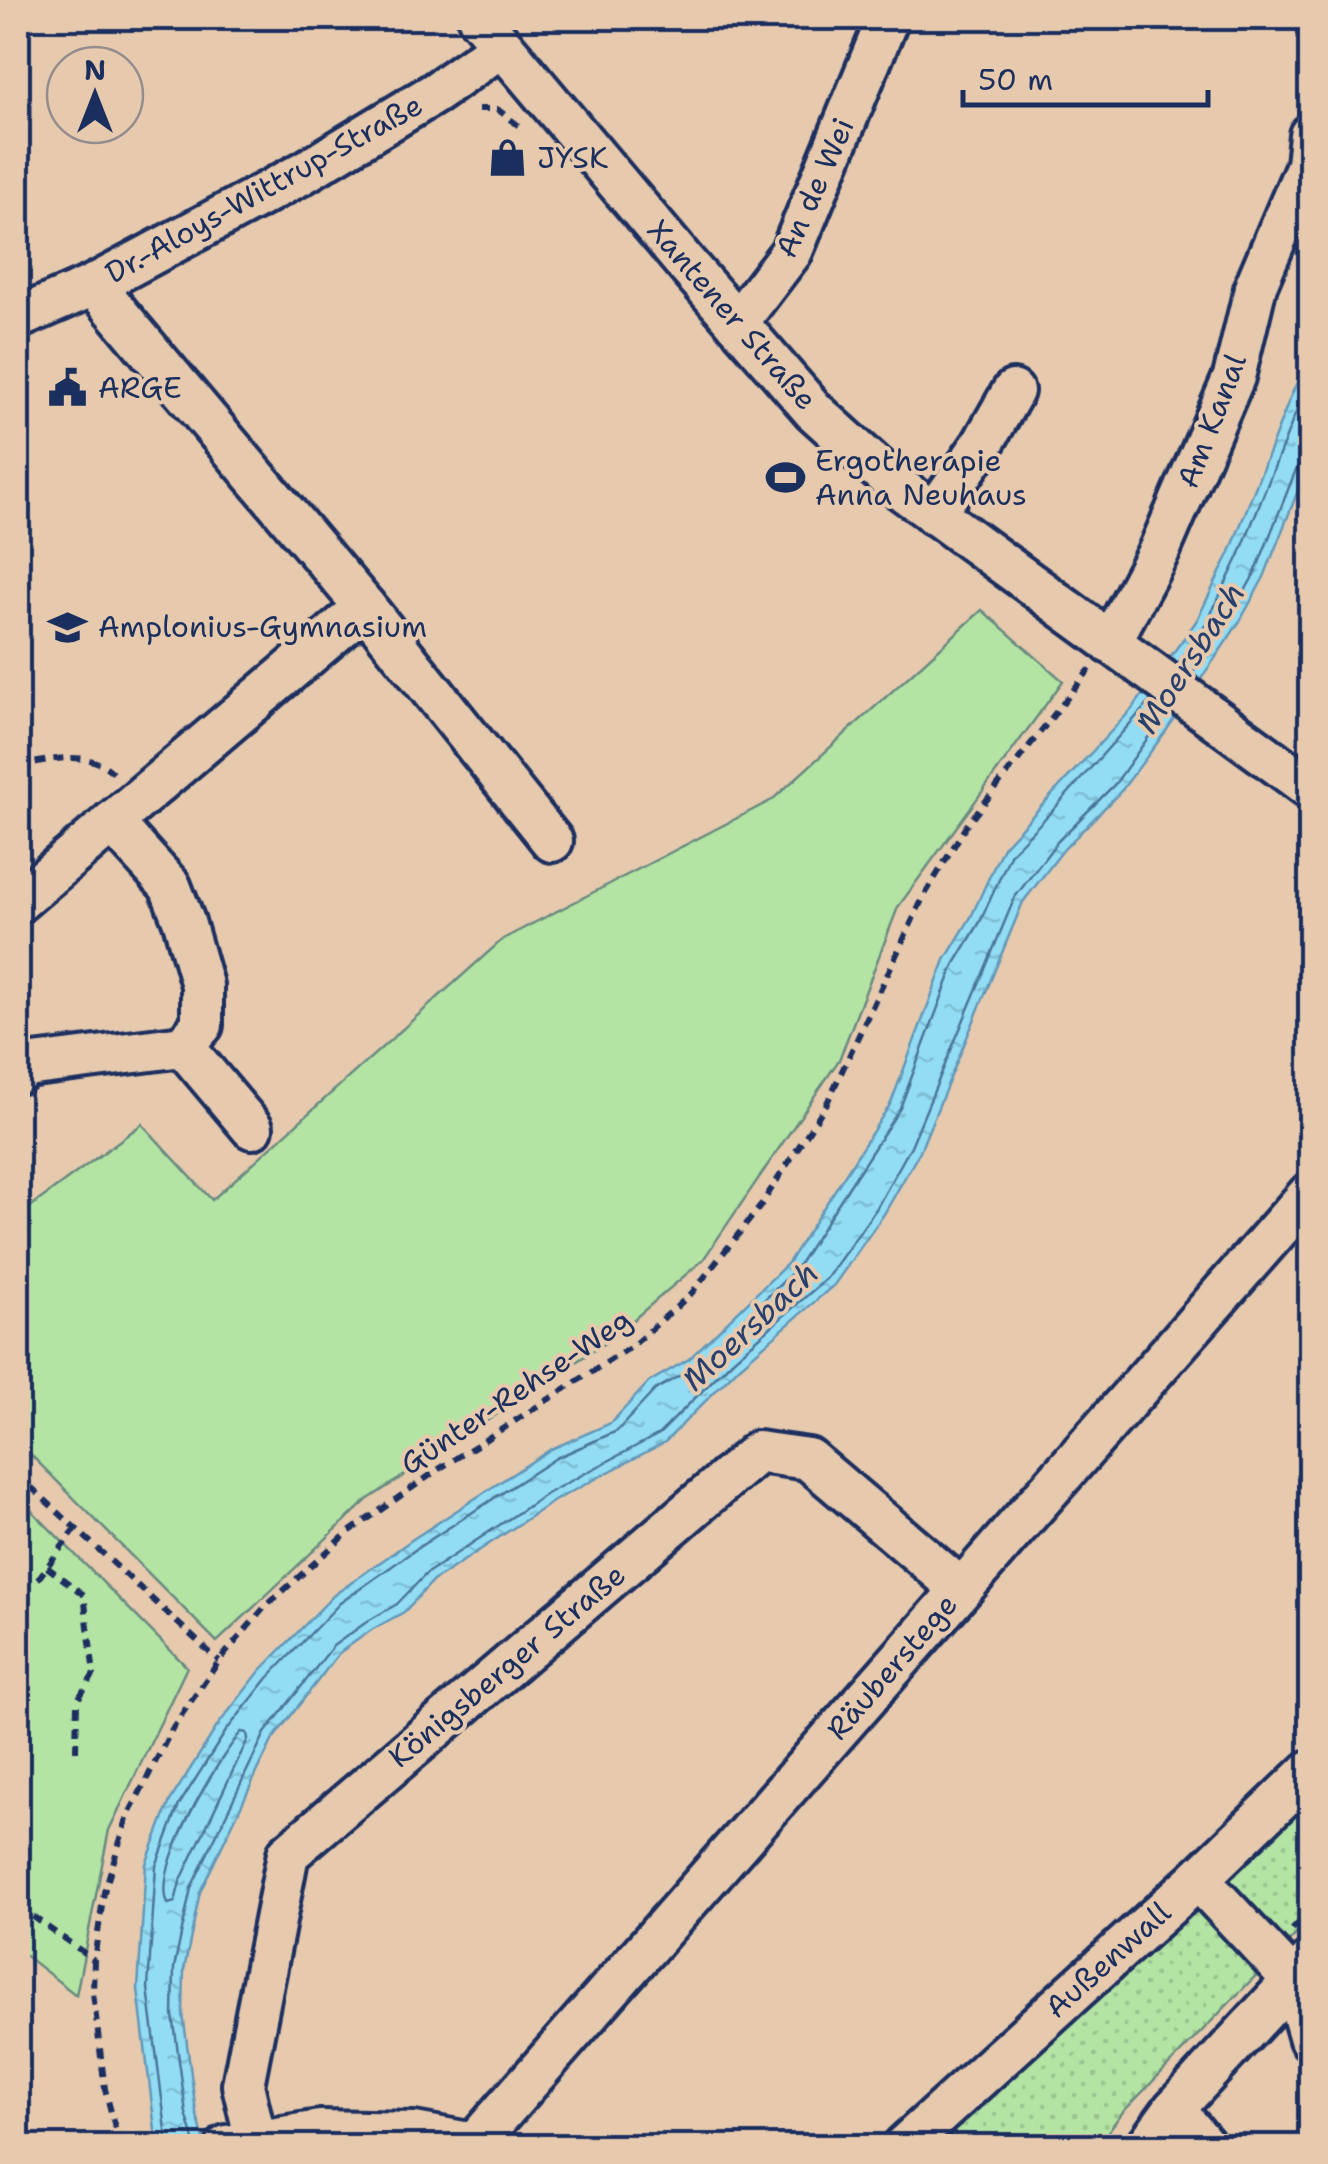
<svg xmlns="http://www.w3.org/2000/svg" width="1328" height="2164" font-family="'Shantell Sans',sans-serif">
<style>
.grass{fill:url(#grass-dots);stroke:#688a80;stroke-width:2.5}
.green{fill:#b4e4a3;stroke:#688a80;stroke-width:2.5}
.water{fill:url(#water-ripples);stroke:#6397b8;stroke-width:2.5}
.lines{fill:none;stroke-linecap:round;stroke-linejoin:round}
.shore{stroke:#4b759a;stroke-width:2.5}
.minor-casing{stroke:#1b2f5e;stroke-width:48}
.path{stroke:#1b2f5e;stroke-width:6;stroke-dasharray:10 8;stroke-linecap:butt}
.minor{stroke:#e7caae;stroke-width:40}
.labels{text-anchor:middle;stroke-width:8;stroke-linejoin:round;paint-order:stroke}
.poi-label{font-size:30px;fill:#1b2f5e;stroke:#e7caae;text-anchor:start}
.street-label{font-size:30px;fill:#1b2f5e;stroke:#e7caae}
.water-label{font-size:32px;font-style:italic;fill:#27406d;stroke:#e7caae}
</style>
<defs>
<pattern id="grass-dots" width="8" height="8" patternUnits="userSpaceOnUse" patternTransform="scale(2.5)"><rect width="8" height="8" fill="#b4e4a3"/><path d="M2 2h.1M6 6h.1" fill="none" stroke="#9ac48f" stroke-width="1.8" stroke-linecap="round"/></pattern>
<pattern id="water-ripples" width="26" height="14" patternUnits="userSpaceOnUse" patternTransform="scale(2.5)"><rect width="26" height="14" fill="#93ddf4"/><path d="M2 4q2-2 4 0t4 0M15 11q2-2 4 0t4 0" fill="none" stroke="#7ebed4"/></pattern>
</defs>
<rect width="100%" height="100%" fill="#e7caae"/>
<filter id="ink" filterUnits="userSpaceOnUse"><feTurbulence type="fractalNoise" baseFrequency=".01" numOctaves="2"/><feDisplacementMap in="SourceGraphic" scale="20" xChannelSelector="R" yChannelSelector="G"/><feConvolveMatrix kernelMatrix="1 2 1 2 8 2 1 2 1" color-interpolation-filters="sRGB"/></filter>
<g filter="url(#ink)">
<polygon class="grass" points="1310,1790 1310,1920 1122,2113 1097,2146 931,2146"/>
<g class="green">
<polygon points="982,610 1063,681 898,907 839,1060 703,1260 612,1338 367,1500 217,1642 18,1442 18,1216 142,1124 212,1200 503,939 772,800"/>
<polygon points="18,1497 187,1667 109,1830 76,1995 18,1950"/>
</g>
<polygon class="water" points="1310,353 1310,460 1264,577 1240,621 1166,731 1122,790 1064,849 1023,902 920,1151 884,1214 834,1285 739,1367 665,1442 554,1501 433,1581 404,1612 373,1629 339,1653 273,1739 200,1892 184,1970 183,2014 196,2112 206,2146 159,2146 155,2130 138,1989 146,1864 170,1801 218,1725 260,1671 334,1595 413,1539 551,1449 611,1423 649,1382 689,1359 788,1263 891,1103 945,960 971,917 1003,847 1133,708 1197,620 1230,552 1290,398"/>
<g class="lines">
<g class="shore">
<polyline points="1178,663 1206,624 1239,556 1310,377"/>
<polyline points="1192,674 1231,616 1255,573 1297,467 1303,462 1310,461"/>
<path d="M241,1732L247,1733L248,1739L180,1882L175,1902L168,1904C152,1867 216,1763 241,1732Z"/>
<polyline points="168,2146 148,1988 156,1866 179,1805 226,1731 268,1678 340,1603 419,1547 556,1458 617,1431 655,1390 696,1366 795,1270 900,1108 954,965 980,922 1011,853 1056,807 1151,700"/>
<polyline points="196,2146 186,2113 173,2015 174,1968 191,1888 265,1733 333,1646 368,1621 397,1604 427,1573 548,1493 659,1434 733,1360 827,1278 876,1209 911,1146 1015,897 1057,842 1115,784 1167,711"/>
</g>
<defs>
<g id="minor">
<polyline points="479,18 686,264 814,411 897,486 1310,788"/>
<polyline points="94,285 365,607 552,841"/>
<polyline points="18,318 94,285 303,173 435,93 502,46"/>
<polyline points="737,323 792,251 888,18"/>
<polyline points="934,514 982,445 1013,391"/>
<polyline points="1110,643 1159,551 1234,377 1256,285 1307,165 1310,135"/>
<polyline points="112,822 170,886 184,922 202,985 202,1025 183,1046"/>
<polyline points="18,902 365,607"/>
<polyline points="18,1073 26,1066 183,1046 252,1128"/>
<polyline points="1198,1879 1293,1980 1310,2039"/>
<polyline points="1174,2109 1205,2146"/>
<polyline points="256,2141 243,2085 288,1854 758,1452 808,1459 961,1589"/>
<polyline points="475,2143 1310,1193"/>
<polyline points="227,2146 320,2131 414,2133 485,2146"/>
<polyline points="904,2146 1198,1879 1310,1771"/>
<polyline points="1147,2146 1174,2109 1310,1962"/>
</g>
</defs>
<use href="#minor" class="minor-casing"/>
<g class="path">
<polyline points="478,109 497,109 523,129"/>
<path d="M18,766C50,760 93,747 117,777"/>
<polyline points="18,1475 219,1661"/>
<polyline points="47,1567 84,1595 94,1674 77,1701 76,1752"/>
<polyline points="38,1579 76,1528"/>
<polyline points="18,1906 94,1960"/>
<polyline points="1292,1930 1310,1911"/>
<polyline points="120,2146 105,2089 93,1993 94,1960 104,1892 128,1816 173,1727 219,1661 264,1608 349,1532 439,1469 631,1347 691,1294 759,1208 827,1103 923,898 966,826 1090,669"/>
</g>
<use href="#minor" class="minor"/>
</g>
</g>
<defs>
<symbol id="shop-bare" viewBox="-9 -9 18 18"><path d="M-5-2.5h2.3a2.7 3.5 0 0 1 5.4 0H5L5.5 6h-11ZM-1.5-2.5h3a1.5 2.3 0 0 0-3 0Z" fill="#1b2f5e" stroke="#e7caae" stroke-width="2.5" paint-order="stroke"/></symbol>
<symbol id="civic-bare" viewBox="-9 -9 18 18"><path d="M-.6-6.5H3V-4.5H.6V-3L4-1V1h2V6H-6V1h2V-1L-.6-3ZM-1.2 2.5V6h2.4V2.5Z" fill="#1b2f5e" stroke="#e7caae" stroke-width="2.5" paint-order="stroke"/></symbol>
<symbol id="stadium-bare" viewBox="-9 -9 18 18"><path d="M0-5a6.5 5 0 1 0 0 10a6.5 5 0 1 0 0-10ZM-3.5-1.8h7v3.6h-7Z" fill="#1b2f5e" stroke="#e7caae" stroke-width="2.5" paint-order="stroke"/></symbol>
<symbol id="school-bare" viewBox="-9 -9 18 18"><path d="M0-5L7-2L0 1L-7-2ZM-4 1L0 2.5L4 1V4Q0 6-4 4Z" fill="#1b2f5e" stroke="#e7caae" stroke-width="2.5" paint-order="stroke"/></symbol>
</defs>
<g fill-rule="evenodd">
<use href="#shop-bare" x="480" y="130" width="55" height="55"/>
<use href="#civic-bare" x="40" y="360" width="55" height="55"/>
<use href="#stadium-bare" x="758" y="450" width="55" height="55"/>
<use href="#school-bare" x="40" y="600" width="55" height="55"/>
</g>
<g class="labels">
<g class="poi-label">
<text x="537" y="168">JYSK</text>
<text x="98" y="398">ARGE</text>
<text x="815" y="471">Ergotherapie<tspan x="815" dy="34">Anna Neuhaus</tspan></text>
<text x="98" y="637">Amplonius-Gymnasium</text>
</g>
<g class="street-label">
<text transform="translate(815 188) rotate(-66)" y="10">An de Wei</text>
<text transform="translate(264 189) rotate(-29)" y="10">Dr.-Aloys-Wittrup-Straße</text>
<text transform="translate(732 315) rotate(49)" y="10">Xantener Straße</text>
<text transform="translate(1212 421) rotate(-69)" y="10">Am Kanal</text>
<text transform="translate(516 1392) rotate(-34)" y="10">Günter-Rehse-Weg</text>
<text transform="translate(507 1666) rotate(-40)" y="10">Königsberger Straße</text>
<text transform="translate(892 1667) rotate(-49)" y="10">Räuberstege</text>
<text transform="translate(1108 1960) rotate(-42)" y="10">Außenwall</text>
</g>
<g class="water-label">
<text transform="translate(1190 658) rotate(-57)" y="11">Moersbach</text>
<text transform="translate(750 1326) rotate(-43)" y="11">Moersbach</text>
</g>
</g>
<rect width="1328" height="2164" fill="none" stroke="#e7caae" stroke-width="60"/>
<rect x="30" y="30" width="1268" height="2104" fill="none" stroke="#1b2f5e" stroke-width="4" filter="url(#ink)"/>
<g transform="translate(95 95)"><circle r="48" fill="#e7caae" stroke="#958c8e" stroke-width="2.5"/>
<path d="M0-8L18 38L0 25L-18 38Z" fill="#1b2f5e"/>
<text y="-15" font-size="28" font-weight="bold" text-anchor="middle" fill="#1b2f5e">N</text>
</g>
<path d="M963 90v15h245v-15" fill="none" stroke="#1b2f5e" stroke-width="5"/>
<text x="978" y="90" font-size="30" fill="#1b2f5e" stroke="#e7caae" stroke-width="8" paint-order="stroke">50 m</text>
</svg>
